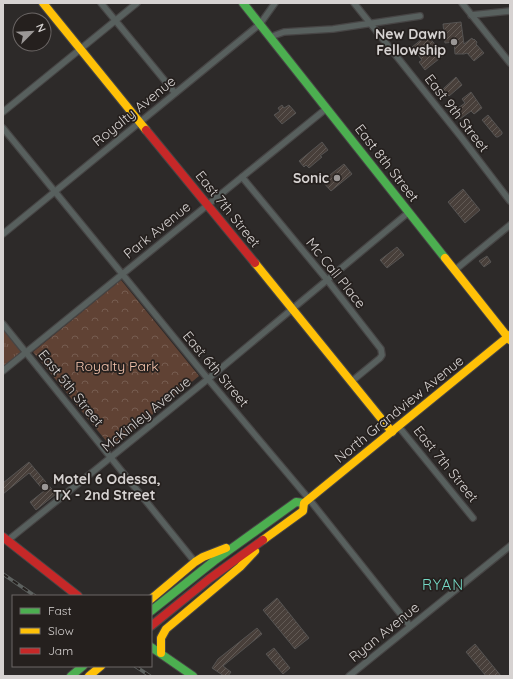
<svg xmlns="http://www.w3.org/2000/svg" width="513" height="679" font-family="Quicksand,sans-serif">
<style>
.grass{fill:url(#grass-tufts)}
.park{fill:url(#park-crowns)}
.building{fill:url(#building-hatch);stroke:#555352}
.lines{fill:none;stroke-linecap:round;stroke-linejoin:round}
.street-casing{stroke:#474545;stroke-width:8}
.fast-casing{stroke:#474545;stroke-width:10}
.slow-casing{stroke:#474545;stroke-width:10}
.jam-casing{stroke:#474545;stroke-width:10}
.street{stroke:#58605e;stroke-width:5.5}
.fast{stroke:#4caf50;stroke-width:8}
.slow{stroke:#ffc107;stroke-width:8}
.jam{stroke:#c62828;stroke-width:8}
.rail-casing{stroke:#5d615f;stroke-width:3.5}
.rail{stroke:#25201e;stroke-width:2;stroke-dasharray:6;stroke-linecap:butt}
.poi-dot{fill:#9b9796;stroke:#25201e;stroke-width:1.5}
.labels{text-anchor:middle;stroke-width:3.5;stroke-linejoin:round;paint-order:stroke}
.poi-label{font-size:14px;font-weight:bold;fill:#d6d2d1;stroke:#25201e;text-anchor:end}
.street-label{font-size:14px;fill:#d6d2d1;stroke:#25201e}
.park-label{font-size:14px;fill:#f6c5ae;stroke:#25201e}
.neighbourhood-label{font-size:15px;letter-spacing:1px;fill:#75dbc7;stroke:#25201e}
</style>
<defs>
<pattern id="grass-tufts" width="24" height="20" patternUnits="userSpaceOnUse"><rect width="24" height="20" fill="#604234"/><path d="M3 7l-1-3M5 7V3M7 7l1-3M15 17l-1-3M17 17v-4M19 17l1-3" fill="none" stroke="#765c50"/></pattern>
<pattern id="park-crowns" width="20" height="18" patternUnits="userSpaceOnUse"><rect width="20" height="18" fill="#604234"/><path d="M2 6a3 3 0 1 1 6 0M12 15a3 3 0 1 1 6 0" fill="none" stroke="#765c50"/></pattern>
<pattern id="building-hatch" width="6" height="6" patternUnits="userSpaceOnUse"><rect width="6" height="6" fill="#483f3a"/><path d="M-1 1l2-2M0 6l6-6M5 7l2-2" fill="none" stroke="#625a55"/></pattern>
</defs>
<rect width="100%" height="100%" fill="#2d2a29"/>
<polygon class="grass" points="3,324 26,352 3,371"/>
<polygon class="park" points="121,280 199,376 112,448 33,352"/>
<g class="building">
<polygon points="461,22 464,44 472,38 473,40 474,39 477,42 476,44 484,53 474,61 467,53 464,54 455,54 454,42 445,43 443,24"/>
<polygon points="427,35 444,55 425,70 419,62 422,60 412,47"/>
<polygon points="456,77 462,85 449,96 443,89"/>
<polygon points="471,92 482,108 474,114 471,111 460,119 454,111 465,103 462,99"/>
<polygon points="282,105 284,108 289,105 296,113 282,124 274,115 280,111 278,108"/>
<polygon points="488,115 502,132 502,134 498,137 496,137 482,120"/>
<polygon points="322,142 328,150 320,156 322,157 309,168 306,165 304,167 299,161"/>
<polygon points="344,164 352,174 331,191 322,181"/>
<polygon points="463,189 480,210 465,223 448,202"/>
<polygon points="397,247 404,255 387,268 380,260"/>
<polygon points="487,256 491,262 484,267 479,261"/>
<polygon points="29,462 56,494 36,510 30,502 44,491 29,473 3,494 3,483"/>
<polygon points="277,598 309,638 295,649 263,610"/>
<polygon points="257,628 262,634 223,666 231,672 228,676 224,676 212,668 218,659"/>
<polygon points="475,644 501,676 486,676 466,652"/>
<polygon points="274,648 290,668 283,674 266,654"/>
</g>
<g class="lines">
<defs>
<g id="street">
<polyline points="101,3 175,93"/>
<polyline points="354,3 461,137 510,201"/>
<polyline points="462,3 510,63"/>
<polyline points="471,15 510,11"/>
<polyline points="270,37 284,32 333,29 420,16"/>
<polyline points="3,112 137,3"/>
<polyline points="3,128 208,379 309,499 410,626"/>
<polyline points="242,177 328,281 381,349 382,355 380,358 352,381"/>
<polyline points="3,234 260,24 275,3"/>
<polyline points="455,270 510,225"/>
<polyline points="3,324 195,562"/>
<polyline points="3,371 327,108"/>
<polyline points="399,427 473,518"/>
<polyline points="7,541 208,379 409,212"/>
<polyline points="349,676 510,546"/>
</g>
<g id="fast">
<polyline points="243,3 445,258"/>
<polyline points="151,611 214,561 296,502 304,503"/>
<polyline points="151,647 193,676"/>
<polyline points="71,676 83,666"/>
</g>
<g id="slow">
<polyline points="43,3 146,130"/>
<polyline points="445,258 510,340"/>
<polyline points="255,263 392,432"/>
<polyline points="263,540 303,511 304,503 510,335"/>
<polyline points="151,599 195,562 203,557 226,548"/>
<polyline points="161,653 161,638 166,629 240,567 255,551"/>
<polyline points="89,676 101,666"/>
</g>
<g id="jam">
<polyline points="146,130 255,263"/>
<polyline points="3,537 78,596"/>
<polyline points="151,626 209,579 263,540"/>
</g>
</defs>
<use href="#street" class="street-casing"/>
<use href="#fast" class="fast-casing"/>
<use href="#slow" class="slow-casing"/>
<use href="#jam" class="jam-casing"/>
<use href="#street" class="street"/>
<use href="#fast" class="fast"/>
<use href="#slow" class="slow"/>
<use href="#jam" class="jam"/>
<defs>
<g id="rail">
<polyline points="3,574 35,596"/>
<polyline points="135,666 150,676"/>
</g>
</defs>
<use href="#rail" class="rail-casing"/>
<use href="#rail" class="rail"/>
</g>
<g class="poi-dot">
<circle cx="454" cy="42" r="4"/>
<circle cx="337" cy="178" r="4"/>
<circle cx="45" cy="487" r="4"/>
</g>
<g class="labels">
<g class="poi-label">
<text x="446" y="39">New Dawn<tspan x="446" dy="16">Fellowship</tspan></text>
<text x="329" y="183">Sonic</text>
<text x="53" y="484" text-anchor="start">Motel 6 Odessa,<tspan x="53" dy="16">TX - 2nd Street</tspan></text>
</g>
<g class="street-label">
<text transform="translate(134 111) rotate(-39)" y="5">Royalty Avenue</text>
<text transform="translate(457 113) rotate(52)" y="5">East 9th Street</text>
<text transform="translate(387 163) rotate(52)" y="5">East 8th Street</text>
<text transform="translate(228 209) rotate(51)" y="5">East 7th Street</text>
<text transform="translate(157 230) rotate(-39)" y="5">Park Avenue</text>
<text transform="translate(336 273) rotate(51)" y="5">Mc Call Place</text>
<text transform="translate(216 369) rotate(50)" y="5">East 6th Street</text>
<text transform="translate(71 388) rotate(51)" y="5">East 5th Street</text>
<text transform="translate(399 409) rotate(-39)" y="5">North Grandview Avenue</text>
<text transform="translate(146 414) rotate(-39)" y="5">McKinley Avenue</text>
<text transform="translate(446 464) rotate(51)" y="5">East 7th Street</text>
<text transform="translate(384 632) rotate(-39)" y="5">Ryan Avenue</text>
</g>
<g class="park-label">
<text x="117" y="371">Royalty Park</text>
</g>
<g class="neighbourhood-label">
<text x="443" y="590">RYAN</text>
</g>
</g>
<rect width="513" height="679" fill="none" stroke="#d6d2d1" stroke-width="8"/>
<rect x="12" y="595" width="140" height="72" fill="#25201e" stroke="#6c6766"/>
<rect x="20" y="608" width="20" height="6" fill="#4caf50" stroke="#6c6766"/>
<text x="48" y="615" font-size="12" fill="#d6d2d1">Fast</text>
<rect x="20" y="628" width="20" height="6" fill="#ffc107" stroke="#6c6766"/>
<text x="48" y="635" font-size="12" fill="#d6d2d1">Slow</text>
<rect x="20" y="648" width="20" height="6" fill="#c62828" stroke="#6c6766"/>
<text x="48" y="655" font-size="12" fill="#d6d2d1">Jam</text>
<g transform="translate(32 32) rotate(66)"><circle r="19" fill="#25201e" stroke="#6c6766"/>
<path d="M0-3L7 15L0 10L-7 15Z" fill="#9b9796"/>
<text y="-6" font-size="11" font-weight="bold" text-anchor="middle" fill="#d6d2d1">N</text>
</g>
</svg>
